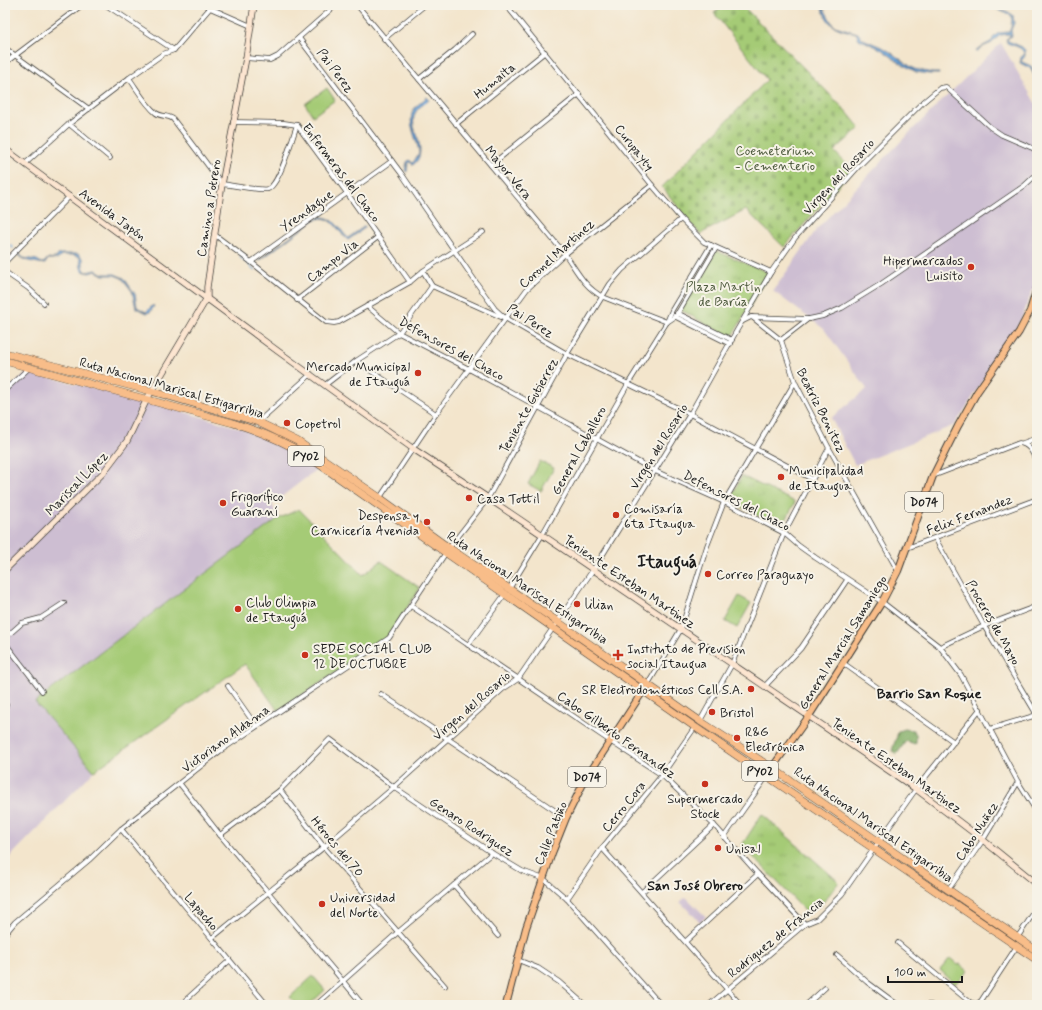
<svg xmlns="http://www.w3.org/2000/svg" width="1042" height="1010" font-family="Mynerve,sans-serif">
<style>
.industrial{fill:#cdbed2}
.grass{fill:url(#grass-tufts);stroke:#607449}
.forest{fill:url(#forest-crowns);stroke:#506642}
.cemetery{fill:url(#cemetery-stones);stroke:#607449}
.garden{fill:#a5cb76;stroke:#607449}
.water{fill:#6ba5db;stroke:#44607c}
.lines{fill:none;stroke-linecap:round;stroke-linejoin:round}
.stream{stroke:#6ba5db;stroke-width:1.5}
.street-casing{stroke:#3c3a36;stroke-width:5.5}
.secondary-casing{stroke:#3c3a36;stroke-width:7}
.primary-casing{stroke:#3c3a36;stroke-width:8}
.highway-casing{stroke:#3c3a36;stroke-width:8}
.street{stroke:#fff;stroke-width:4}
.secondary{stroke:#fce5d0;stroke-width:5.5}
.primary{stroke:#f8bd89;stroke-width:6}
.highway{stroke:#f8bd89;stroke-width:7}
.poi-dot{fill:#c8321e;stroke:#f7f3e8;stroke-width:1.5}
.labels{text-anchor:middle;stroke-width:4;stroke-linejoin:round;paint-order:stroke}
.shield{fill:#f7f3e8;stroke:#5e5c59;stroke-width:1}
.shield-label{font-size:12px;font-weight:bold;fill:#1c1c1c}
.street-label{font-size:13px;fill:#1c1c1c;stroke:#f7f3e8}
.park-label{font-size:13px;fill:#4c593c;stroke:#f7f3e8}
.poi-label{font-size:13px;fill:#1c1c1c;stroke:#f7f3e8;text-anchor:start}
.neighbourhood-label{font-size:14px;font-weight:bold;fill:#1c1c1c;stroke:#f7f3e8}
.district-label{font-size:17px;font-weight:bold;fill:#1c1c1c;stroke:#f7f3e8}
</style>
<defs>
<pattern id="grass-tufts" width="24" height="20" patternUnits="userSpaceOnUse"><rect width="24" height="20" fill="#a5cb76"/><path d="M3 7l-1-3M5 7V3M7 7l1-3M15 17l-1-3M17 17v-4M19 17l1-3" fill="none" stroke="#8dae66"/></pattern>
<pattern id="forest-crowns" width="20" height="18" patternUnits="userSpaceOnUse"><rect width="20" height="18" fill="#84af67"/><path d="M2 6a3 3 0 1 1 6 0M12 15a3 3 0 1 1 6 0" fill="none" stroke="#6b8e54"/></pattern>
<pattern id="cemetery-stones" width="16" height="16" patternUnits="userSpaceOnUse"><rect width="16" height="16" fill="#a5cb76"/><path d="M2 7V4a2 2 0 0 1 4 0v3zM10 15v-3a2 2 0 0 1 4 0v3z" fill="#8dae66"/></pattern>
</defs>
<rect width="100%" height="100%" fill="#f7f3e8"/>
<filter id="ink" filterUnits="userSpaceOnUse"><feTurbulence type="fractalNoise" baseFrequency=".025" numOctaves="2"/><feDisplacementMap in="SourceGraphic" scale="8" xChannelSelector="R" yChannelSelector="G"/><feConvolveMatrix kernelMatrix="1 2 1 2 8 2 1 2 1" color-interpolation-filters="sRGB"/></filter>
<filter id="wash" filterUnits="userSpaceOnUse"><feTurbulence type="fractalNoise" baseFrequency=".012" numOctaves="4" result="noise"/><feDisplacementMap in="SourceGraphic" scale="16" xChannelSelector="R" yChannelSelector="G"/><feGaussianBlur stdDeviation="0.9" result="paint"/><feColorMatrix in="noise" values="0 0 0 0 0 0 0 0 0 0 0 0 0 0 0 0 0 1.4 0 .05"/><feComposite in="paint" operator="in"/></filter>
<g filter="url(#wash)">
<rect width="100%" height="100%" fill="#f3e5cc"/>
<g class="industrial">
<polygon points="1001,43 1037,106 1037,268 1034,286 1020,323 955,425 855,465 831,418 867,389 824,329 773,291 817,229 907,135"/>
<polygon points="28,372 157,404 264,435 320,467 272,504 278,519 35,702 94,771 5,862 5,393"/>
<polygon points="686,897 706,917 700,922 680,902"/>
</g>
<g class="grass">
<polygon points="716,251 770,273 731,338 681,310 698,280"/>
<polygon points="742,476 795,502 782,528 729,501"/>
<polygon points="762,814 839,882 821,905 807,913 742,845"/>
</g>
<path class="forest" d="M904,729L913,730L916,734V742L915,744L906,741L897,754L892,751C893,745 897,738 898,732Z"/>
<polygon class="cemetery" points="724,5 742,5 847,112 860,128 834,151 852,170 784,247 746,210 700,234 662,187 767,80 714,13"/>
<g class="garden">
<polygon points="327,88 335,100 313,116 305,104"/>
<polygon points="540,461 554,468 541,491 528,484"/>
<polygon points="299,509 363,575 381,561 420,588 386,639 278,711 245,664 94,771 35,702 276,520"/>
<polygon points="739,596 751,603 737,628 725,621"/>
<polygon points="950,958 958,965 960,964 968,971 955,984 940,970"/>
<polygon points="313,976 325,990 309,1005 297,1005 290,997"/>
</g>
<g class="water">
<path d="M821,5H822L832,23L835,26L858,33L863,39L886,49L914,69L932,73H939V74H929L916,72L899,62L881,49L859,39L856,33C834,28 829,27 821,5Z"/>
<path d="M992,5H995C1000,10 1008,11 1013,15L1014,23L1011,30L1012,36L1007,39L1008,41L1022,47L1025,50V56L1021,61L1022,62L1031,66L1037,80L1030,68L1020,63L1021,57L1024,55C1024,47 1014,46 1007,43L1006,39L1010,36V34L1000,35L992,43L980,48L977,52L976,50L992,41L993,38L998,33L1009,32L1011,27L1012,16C1005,12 997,11 992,5Z"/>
<path d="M427,97L429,100C415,110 411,114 415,132L417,134C419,145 424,156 413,165L410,162L408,163L407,172L405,171L407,162L409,160L413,163L419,153C418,140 405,120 415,108C418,104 423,101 427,97Z"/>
<path d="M319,217C334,216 339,229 348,238L365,226L366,227L348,240C336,230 333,213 314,220L259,261L258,260L314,219Z"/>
<path d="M18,252L23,258L37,260L42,263L45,262L47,259L56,258L59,254H78L83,258V267L86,272L96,270L103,274H115L124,278L135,294L137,307L146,312L153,305L154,306L150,312L147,313L136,308L132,291L122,278L114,275H103L96,271L89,273L83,271L81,268L80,257L72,255H61L58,259H48L45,264C43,264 28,261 25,260C22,259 20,256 17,253Z"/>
</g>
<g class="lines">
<g class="stream">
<polyline points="11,245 13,248"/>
<polyline points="240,257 251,266"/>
<polyline points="250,266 255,270"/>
</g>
</g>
</g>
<g filter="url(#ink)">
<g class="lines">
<defs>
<g id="street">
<polyline points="106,5 174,50"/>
<polyline points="206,5 210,8 251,26"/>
<path d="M357,5L565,254C577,271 584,287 603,297L667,322"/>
<polyline points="506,5 652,185 681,219 704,242 771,272"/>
<polyline points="299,38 401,173 480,288 495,309 505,318 567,354 690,414 812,479"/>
<polyline points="384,39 425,5"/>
<polyline points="5,48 89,109"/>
<polyline points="246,58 270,60 278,56 336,5"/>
<polyline points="5,63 82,5"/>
<path d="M129,78C137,89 145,104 156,113C161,117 168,115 173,119L222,184C230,185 261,191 268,189C280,184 292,138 297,125"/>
<polyline points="419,79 455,50 472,34"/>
<polyline points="233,122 284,123 297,125 347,193 410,282"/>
<polyline points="69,124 110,158"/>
<polyline points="456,124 545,52"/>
<polyline points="26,163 69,124 129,78 163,54 174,50 210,8"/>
<polyline points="491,165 579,94"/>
<polyline points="215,235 251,262 326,322 334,323 339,322 410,282 423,271 483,232"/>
<polyline points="5,262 70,196"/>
<polyline points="251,262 392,161"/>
<polyline points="423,271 432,286 501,317"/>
<polyline points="5,272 28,288 44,303"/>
<polyline points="297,300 378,237"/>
<polyline points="367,306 399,333 469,369 655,471 724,502 784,533 799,546 816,558 882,602 940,647 961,675 1018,782 1037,812"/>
<polyline points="677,313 732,340"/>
<polyline points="674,316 730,344"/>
<polyline points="752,317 781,340 808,319"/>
<polyline points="743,321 751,317 809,319 823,316 842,308 881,284 1024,186 1037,174"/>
<polyline points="667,322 676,316 716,248"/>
<polyline points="781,340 795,382 829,448 898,571"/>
<polyline points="356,361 436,414"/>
<polyline points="325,385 356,361 399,333 432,286"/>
<polyline points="5,390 29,368"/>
<polyline points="258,422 311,374"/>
<polyline points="1023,443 1037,438"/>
<path d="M933,476L1019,443C1030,444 1033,454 1037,463"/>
<polyline points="379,499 436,414 527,289 565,254 652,185"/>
<polyline points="935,538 984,626 1037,715 990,729"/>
<polyline points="907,548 1037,499"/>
<polyline points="509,589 542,535 628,384 667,322 672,310 711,245"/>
<polyline points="411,606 610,741 662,775 714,825 758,874 805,924"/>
<polyline points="5,638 22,623 41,618 64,603"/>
<polyline points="5,643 42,691"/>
<polyline points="468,645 505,594"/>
<polyline points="940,647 984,626 1037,606"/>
<polyline points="843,663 954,742"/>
<polyline points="648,684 681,629 707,546 724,502 795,382"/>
<polyline points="228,686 256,726"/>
<polyline points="765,686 801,648 847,580"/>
<polyline points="381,694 566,818"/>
<polyline points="5,704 6,705"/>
<polyline points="700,721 732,664 784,533 829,448"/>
<polyline points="180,784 220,835 363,1005"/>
<polyline points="280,790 324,847 445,986"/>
<polyline points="121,829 267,1005"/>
<polyline points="220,835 280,790 330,739 394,787 492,853 522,871 544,879 567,899 661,1005"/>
<polyline points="724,837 767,776"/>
<polyline points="602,848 741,1005"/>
<polyline points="454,885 498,936"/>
<polyline points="948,890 983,840 1018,782"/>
<polyline points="642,892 714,825"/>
<polyline points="567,899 602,848 662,775 695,727"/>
<polyline points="5,934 15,922 89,860 121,829 220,751 389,638 449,548 488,498 567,354 610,284 622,270 681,219"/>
<polyline points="212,938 324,847 394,787 503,689 518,679 597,564 690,414 737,330 771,272 795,238 859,166 922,103 940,88 946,87 990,127 1002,135 1037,150"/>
<polyline points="1017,938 1037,908"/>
<polyline points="686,941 758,874"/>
<polyline points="898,943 966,999 971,1003 977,1004 981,1001 1017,946"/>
<polyline points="837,955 867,982 898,1005"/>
<polyline points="518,960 538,968 559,982 585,1005"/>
<polyline points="180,1005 229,961"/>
<polyline points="316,1005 397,933 492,853"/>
<polyline points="709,1005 805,924 817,919 842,894 916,789 980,709"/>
<polyline points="806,1005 825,988"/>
<polyline points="925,1005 931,1005"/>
</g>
<g id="secondary">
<polyline points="5,149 279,352 412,448 488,498 916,789 983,840 1037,884"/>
<polyline points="5,570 103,473 127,441 147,399 207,298 207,287 222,184 246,58 254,5"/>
</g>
<g id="primary">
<polyline points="767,775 809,716 882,602 898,571 933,476 958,426 977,392 1019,332 1030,311 1037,288"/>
<polyline points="506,1005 526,928 552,853 566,818 585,780 645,688"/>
</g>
<g id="highway">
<polyline points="5,353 151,391 258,422 297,441 380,498 449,548 558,622 700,721 772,768 1037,951"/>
<path d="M5,361L233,423C259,431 283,441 306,455L695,727L1037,960"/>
</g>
</defs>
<use href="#street" class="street-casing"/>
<use href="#secondary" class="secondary-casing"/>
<use href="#primary" class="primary-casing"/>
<use href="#highway" class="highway-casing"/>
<use href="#street" class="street"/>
<use href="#secondary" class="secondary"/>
<use href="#primary" class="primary"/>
<use href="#highway" class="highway"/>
</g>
</g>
<g class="poi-dot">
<circle cx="971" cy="267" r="4"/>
<circle cx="418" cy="373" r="4"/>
<circle cx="287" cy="423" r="4"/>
<circle cx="781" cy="477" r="4"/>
<circle cx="469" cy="498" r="4"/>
<circle cx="223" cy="503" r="4"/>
<circle cx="616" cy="515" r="4"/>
<circle cx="427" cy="522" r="4"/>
<circle cx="708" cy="574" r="4"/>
<circle cx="577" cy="604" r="4"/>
<circle cx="238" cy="609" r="4"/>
<circle cx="305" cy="655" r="4"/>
<path d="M616 649h4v4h4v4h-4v4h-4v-4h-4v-4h4z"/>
<circle cx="751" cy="689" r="4"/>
<circle cx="712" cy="712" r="4"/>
<circle cx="737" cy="738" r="4"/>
<circle cx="705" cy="784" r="4"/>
<circle cx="718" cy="848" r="4"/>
<circle cx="322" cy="904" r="4"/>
</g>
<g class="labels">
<g class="shield">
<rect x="288" y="446" width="36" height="20" rx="3"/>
<rect x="905" y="492" width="38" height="20" rx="3"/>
<rect x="742" y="761" width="36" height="20" rx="3"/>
<rect x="568" y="767" width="38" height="20" rx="3"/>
</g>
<g class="shield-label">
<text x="306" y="460">PY02</text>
<text x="924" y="506">D074</text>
<text x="760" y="775">PY02</text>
<text x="587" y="781">D074</text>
</g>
<g class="street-label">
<text transform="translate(336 70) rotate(53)" y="5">Pai Perez</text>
<text transform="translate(494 80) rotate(-39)" y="5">Humaita</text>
<text transform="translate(635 147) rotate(52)" y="5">Curupayty</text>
<text transform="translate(342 172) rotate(53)" y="5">Enfermeras del Chaco</text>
<text transform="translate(509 172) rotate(50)" y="5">Mayor Vera</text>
<text transform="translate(838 176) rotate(-47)" y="5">Virgen del Rosario</text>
<text transform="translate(208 208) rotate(-81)" y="5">Camino a Potrero</text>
<text transform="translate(306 210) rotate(-36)" y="5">Yrendague</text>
<text transform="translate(113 214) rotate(36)" y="5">Avenida Japón</text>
<text transform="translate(556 253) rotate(-42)" y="5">Coronel Martinez</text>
<text transform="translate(332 260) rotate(-38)" y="5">Campo Via</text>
<text transform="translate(531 320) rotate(32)" y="5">Pai Perez</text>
<text transform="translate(452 348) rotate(29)" y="5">Defensores del Chaco</text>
<text transform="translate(172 387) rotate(16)" y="5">Ruta Nacional Mariscal Estigarribia</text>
<text transform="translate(528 405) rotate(-61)" y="5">Teniente Gutierrez</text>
<text transform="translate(822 410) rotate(63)" y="5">Beatriz Benitez</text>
<text transform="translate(658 446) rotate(-58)" y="5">Virgen del Rosario</text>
<text transform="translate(578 450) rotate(-61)" y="5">General Caballero</text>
<text transform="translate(76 483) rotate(-46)" y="5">Mariscal López</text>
<text transform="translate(737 500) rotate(27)" y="5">Defensores del Chaco</text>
<text transform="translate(969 514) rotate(-21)" y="5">Felix Fernandez</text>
<text transform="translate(630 581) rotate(34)" y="5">Teniente Esteban Martinez</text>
<text transform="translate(528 587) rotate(34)" y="5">Ruta Nacional Mariscal Estigarribia</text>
<text transform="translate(994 622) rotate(60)" y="5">Proceres de Mayo</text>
<text transform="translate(842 642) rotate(-58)" y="5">General Marcial Samaniego</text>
<text transform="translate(471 705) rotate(-41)" y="5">Virgen del Rosario</text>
<text transform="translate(617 734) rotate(35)" y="5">Cabo Gilberto Fernandez</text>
<text transform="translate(225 738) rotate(-36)" y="5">Victoriano Aldama</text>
<text transform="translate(897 765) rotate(35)" y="5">Teniente Esteban Martinez</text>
<text transform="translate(623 806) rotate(-51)" y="5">Cerro Cora</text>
<text transform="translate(874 824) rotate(35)" y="5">Ruta Nacional Mariscal Estigarribia</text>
<text transform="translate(472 826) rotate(33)" y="5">Genaro Rodriguez</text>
<text transform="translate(976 831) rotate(-57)" y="5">Cabo Nuñez</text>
<text transform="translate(550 833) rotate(-68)" y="5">Calle Patiño</text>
<text transform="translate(338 846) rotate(50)" y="5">Héroes del 70</text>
<text transform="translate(202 911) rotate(50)" y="5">Lapacho</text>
<text transform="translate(775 937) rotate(-39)" y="5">Rodriguez de Francia</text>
</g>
<g class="park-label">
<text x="775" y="155">Coemeterium<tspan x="775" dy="15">- Cementerio</tspan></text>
<text x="723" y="291">Plaza Martín<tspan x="723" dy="15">de Barúa</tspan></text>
</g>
<g class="poi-label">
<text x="963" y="265" text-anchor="end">Hipermercados<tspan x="963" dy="15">Luisito</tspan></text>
<text x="410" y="371" text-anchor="end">Mercado Municipal<tspan x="410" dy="15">de Itauguá</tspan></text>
<text x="295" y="428">Copetrol</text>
<text x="789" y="475">Municipalidad<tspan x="789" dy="15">de Itaugua</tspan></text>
<text x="231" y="501">Frigorifico<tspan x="231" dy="15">Guaraní</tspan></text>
<text x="477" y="503">Casa Tottil</text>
<text x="624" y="513">Comisaría<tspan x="624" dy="15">6ta Itaugua</tspan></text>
<text x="419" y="520" text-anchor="end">Despensa y<tspan x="419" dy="15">Carnicería Avenida</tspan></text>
<text x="716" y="579">Correo Paraguayo</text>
<text x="246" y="607">Club Olimpia<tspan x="246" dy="15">de Itauguá</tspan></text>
<text x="585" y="609">lilian</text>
<text x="313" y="653">SEDE SOCIAL CLUB<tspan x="313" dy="15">12 DE OCTUBRE</tspan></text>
<text x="627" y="653">Instituto de Prevision<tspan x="627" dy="15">social Itaugua</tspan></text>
<text x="743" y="694" text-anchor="end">SR Electrodomésticos Cell S.A.</text>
<text x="720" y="717">Bristol</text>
<text x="745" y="736">R&amp;G<tspan x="745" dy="15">Electrónica</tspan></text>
<text x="705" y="803" text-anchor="middle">Supermercado<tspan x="705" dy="15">Stock</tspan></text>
<text x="726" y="853">Unisal</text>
<text x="330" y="902">Universidad<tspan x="330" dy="15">del Norte</tspan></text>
</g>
<g class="neighbourhood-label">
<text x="929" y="698">Barrio San Roque</text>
<text x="695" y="890">San José Obrero</text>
</g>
<g class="district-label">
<text x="667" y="567">Itauguá</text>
</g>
</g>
<rect width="1042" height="1010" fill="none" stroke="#f7f3e8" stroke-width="20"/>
<path d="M888 976v6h74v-6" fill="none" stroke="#1c1c1c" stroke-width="2"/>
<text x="894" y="976" font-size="12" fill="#1c1c1c" stroke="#f7f3e8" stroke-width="3" paint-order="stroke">100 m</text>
</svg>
